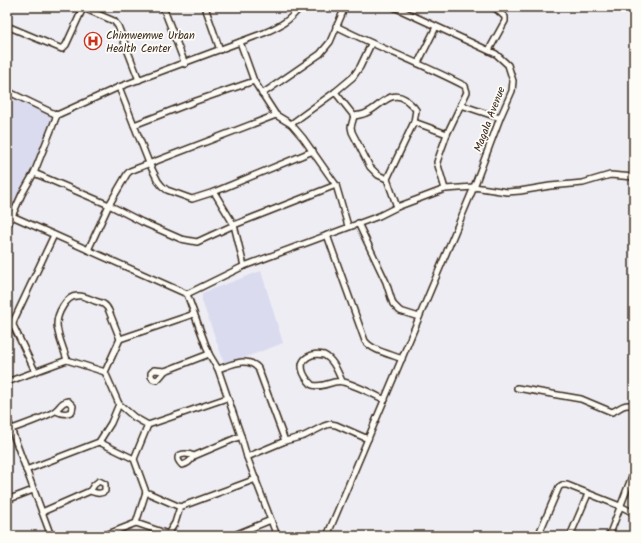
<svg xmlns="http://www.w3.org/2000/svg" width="641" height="543" font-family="Kalam,sans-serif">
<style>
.built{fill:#dadbee}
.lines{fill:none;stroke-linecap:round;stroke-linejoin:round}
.stream{stroke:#6c939a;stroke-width:1.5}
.minor-casing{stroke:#3b2a1e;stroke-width:8}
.minor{stroke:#fdfcf7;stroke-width:5}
.labels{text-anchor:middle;stroke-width:3.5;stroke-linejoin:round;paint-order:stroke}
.poi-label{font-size:11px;fill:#3b2a1e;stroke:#fdfcf7;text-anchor:start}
.street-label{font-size:11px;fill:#3b2a1e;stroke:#fdfcf7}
</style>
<rect width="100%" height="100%" fill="#ededf3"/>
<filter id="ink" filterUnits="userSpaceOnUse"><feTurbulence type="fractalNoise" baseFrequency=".025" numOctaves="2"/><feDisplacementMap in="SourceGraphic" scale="8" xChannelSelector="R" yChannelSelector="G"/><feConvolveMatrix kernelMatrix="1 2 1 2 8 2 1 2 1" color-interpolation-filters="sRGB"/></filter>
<g filter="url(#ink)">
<g class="built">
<polygon points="7,94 54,117 7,226"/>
<polygon points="261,271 283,343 225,365 202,301 202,293"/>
</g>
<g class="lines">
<polyline class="stream" points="630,7 634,11"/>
<defs>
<g id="minor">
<polyline points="81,7 114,21 118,26 139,80"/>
<polyline points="163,7 185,64"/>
<polyline points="205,7 220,50"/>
<polyline points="7,26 62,49 66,45 83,8"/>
<path d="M336,26C379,48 423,64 465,86L467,92L447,134L437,162L445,189"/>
<polyline points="240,42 254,81 276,115 291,124 303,138 336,185 348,226"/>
<polyline points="489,50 505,21 505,17 494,7"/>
<polyline points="418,63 436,27"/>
<polyline points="119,87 149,163 158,181 162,186 167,190 192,199 214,192 313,151"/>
<polyline points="7,91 57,115"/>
<polyline points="335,92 354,116"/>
<polyline points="262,94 320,54 330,42 345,7"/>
<polyline points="461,105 500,118"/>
<path d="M354,116C358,115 363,115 366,113C379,108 390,89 405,99C409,103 413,105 416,110L414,122L387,179L397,207"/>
<polyline points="354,116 351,127 352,132 370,167 378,175 387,179"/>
<polyline points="414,122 447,134"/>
<polyline points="291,124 335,92 353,77 360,67 371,44"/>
<polyline points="134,125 196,101 254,81"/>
<polyline points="34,173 109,205 142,222 181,239 197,242 234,225 336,185"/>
<polyline points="214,192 234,225 244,266"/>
<polyline points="12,216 187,294 209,354 218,369 241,436 247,457 277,536"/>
<polyline points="358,223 386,282 393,304 400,311 419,317"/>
<path d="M7,227L22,194L34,173L57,115L119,87L264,33C278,27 290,21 300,7"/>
<path d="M327,235L365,341C373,351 390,354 402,359"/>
<polyline points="88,250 109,205 127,174 130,171 276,115"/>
<polyline points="187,294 244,266 379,216 397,207 445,189 474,187 507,192 520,191 550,186 583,183 610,175 634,177"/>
<polyline points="120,339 194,314"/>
<path d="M67,360C64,349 57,335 57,324C57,314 66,296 77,296C83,295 90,299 95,301C102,303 106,304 109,311L120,339L105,372L119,404L134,417L148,425L227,398"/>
<path d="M218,369C231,365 247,356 258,368L285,441"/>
<polyline points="35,371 13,325 14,320 54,235"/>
<polyline points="165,371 160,377 157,380 153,379 151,376 151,373 154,370 165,371 209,354"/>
<path d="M342,381C338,373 334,360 324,355C320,354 315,354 312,355C295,361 303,376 312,385C324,389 332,379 343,382C356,385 373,394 385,400"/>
<polyline points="7,382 67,360 105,372"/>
<path d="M517,388L581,399L612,412C622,408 622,403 634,406"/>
<polyline points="7,418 51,536"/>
<path d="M12,429C20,426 52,415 56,410C61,406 61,402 68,401L73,406L72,411C67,415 62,414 56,411"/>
<polyline points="99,442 134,459"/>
<path d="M194,456C185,452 171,454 182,465C188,464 190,461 194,456L241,436"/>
<polyline points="247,457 285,441 304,436 324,426 330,424 336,425 368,439"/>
<polyline points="26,470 99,442 111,423 119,404"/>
<polyline points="146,492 180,507 256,479"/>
<polyline points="7,500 33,490"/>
<path d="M42,512L90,491L94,485L99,481L105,484V491C100,495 96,493 90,491"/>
<polyline points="136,523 146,492 134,459 148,425"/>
<polyline points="103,536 136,523 168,534"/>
<polyline points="168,536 168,534 175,523 180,507"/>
<polyline points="221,536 222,536"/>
<polyline points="232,536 271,520"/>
<polyline points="327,536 474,187 500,118 512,91 513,81 508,65 496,54 394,7"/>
<polyline points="538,536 559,487 562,485 567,485 620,506 634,513"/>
<polyline points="570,536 588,494"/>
<polyline points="609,536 634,471"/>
</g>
</defs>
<use href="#minor" class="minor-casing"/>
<use href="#minor" class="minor"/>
</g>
</g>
<defs>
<symbol id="hospital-ring" viewBox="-11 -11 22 22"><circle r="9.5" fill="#fdfcf7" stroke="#c8321e" stroke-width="1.5"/><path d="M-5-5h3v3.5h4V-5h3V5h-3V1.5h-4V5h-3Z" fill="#c8321e"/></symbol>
</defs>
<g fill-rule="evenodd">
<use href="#hospital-ring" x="83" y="31" width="20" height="20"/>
</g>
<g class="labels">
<g class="poi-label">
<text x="106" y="39">Chimwemwe Urban<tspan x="106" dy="13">Health Center</tspan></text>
</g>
<g class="street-label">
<text transform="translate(489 119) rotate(-69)" y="4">Magala Avenue</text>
</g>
</g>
<rect width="641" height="543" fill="none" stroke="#fdfcf7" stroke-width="24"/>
<rect x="12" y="12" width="617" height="519" fill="none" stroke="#3b2a1e" stroke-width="1.5" filter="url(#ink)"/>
</svg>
